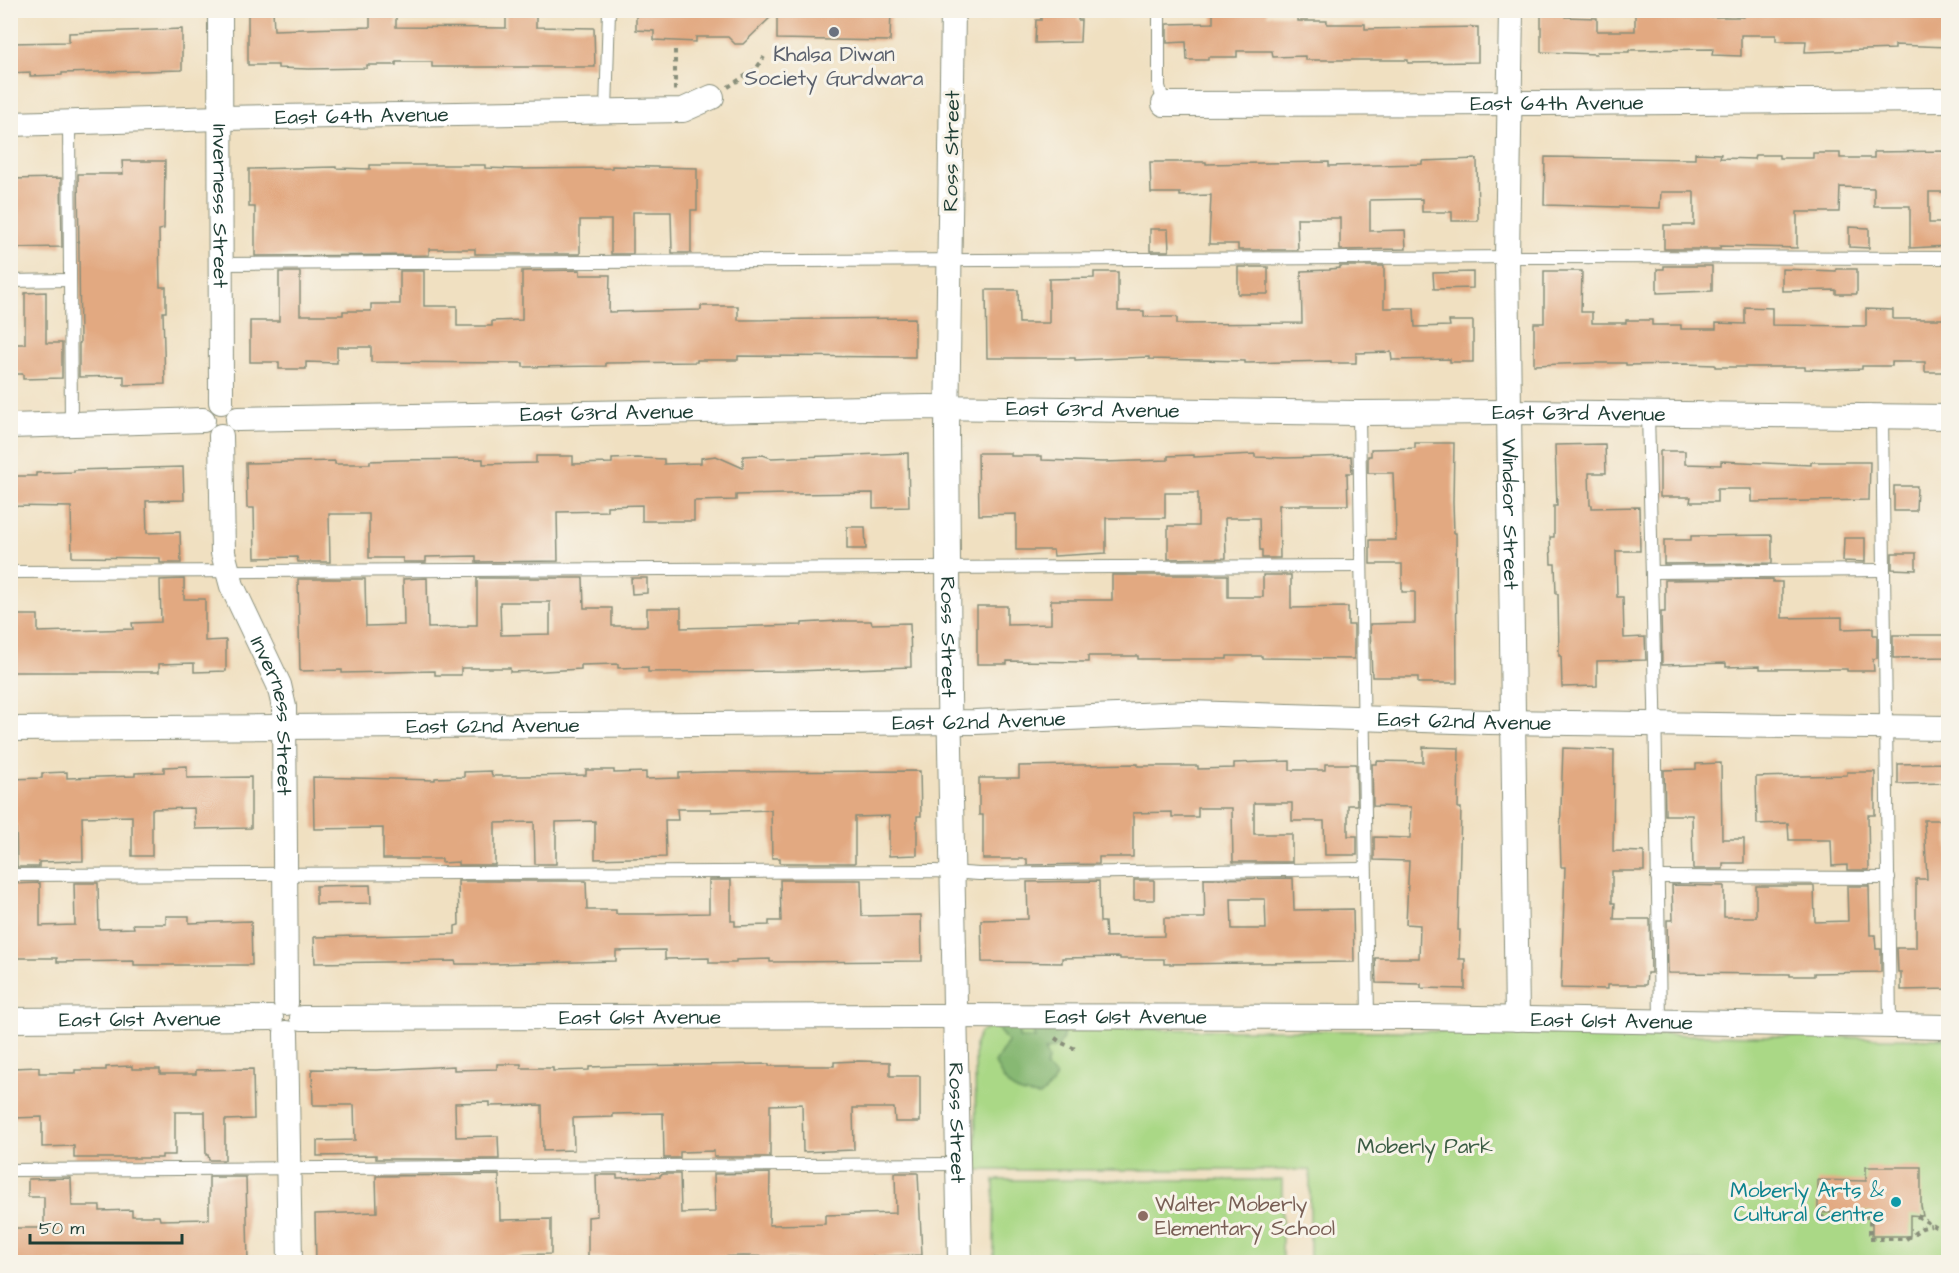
<svg xmlns="http://www.w3.org/2000/svg" width="1959" height="1273" font-family="'Architects Daughter',sans-serif">
<style>
.green{fill:#aad886;stroke:#648a5d;stroke-width:1.5}
.forest{fill:#87b873;stroke:#537a54;stroke-width:1.5}
.building{fill:#e2a981;fill-rule:evenodd}
.lines{fill:none;stroke-linecap:round;stroke-linejoin:round}
.lane-casing{stroke:#888e7a;stroke-width:14}
.street-casing{stroke:#888e7a;stroke-width:26}
.path{stroke:#888e7a;stroke-width:4;stroke-dasharray:4.5 4.5;stroke-linecap:butt}
.lane{stroke:#fff;stroke-width:12}
.street{stroke:#fff;stroke-width:24}
.worship-dot{fill:#6b7280;stroke:#f7f3e8;stroke-width:2}
.culture-dot{fill:#0f9aa8;stroke:#f7f3e8;stroke-width:2}
.education-dot{fill:#8d6e63;stroke:#f7f3e8;stroke-width:2}
.labels{text-anchor:middle;stroke-width:6;stroke-linejoin:round;paint-order:stroke}
.worship-label{font-size:21px;fill:#5b616d;stroke:#f7f3e8}
.street-label{font-size:21px;fill:#1f3d34;stroke:#f7f3e8}
.park-label{font-size:21px;fill:#3b5c44;stroke:#f7f3e8}
.culture-label{font-size:21px;fill:#0d838f;stroke:#f7f3e8;text-anchor:end}
.education-label{font-size:21px;fill:#785e54;stroke:#f7f3e8;text-anchor:start}
</style>
<rect width="100%" height="100%" fill="#f7f3e8"/>
<filter id="ink" filterUnits="userSpaceOnUse"><feTurbulence type="fractalNoise" baseFrequency=".0167" numOctaves="2"/><feDisplacementMap in="SourceGraphic" scale="12" xChannelSelector="R" yChannelSelector="G"/><feConvolveMatrix kernelMatrix="1 2 1 2 8 2 1 2 1" color-interpolation-filters="sRGB"/></filter>
<filter id="wash" filterUnits="userSpaceOnUse"><feTurbulence type="fractalNoise" baseFrequency=".008" numOctaves="4" result="noise"/><feDisplacementMap in="SourceGraphic" scale="24" xChannelSelector="R" yChannelSelector="G"/><feGaussianBlur stdDeviation="1.35" result="paint"/><feColorMatrix in="noise" values="0 0 0 0 0 0 0 0 0 0 0 0 0 0 0 0 0 1.4 0 .05"/><feComposite in="paint" operator="in"/></filter>
<g filter="url(#wash)">
<rect width="100%" height="100%" fill="#f0e0c1"/>
<g class="green">
<polygon points="990,1028 1513,1032 1948,1039 1948,1262 1310,1262 1310,1170 976,1170 975,1044 980,1032"/>
<rect x="994" y="1180" width="288" height="82"/>
</g>
<path class="forest" d="M1059,1022C1065,1032 1065,1036 1059,1046L1045,1051L1048,1059L1046,1068L1056,1076L1051,1086L1040,1096C1013,1094 1006,1088 995,1063L1008,1042L999,1031L998,1025L1019,1026V1038H1035L1031,1026Z"/>
<g id="blocks">
<g class="building">
<polygon points="248,10 273,10 274,30 370,27 370,12 396,12 396,27 506,28 506,14 536,14 536,27 594,28 595,67 432,67 432,62 396,62 396,65 367,65 367,68 309,69 278,68 278,65 248,65"/>
<polygon points="636,10 891,10 890,41 777,39 777,11 743,44 735,44 728,37 696,37 696,42 654,40 654,31 636,30"/>
<polygon points="1041,10 1078,10 1078,20 1081,20 1080,42 1035,43 1036,20 1041,20"/>
<polygon points="1213,10 1267,10 1267,15 1298,15 1298,21 1327,21 1327,24 1365,24 1365,29 1478,27 1478,62 1408,63 1408,60 1305,60 1305,56 1273,57 1272,51 1237,51 1237,57 1208,57 1208,60 1187,60 1186,42 1167,43 1167,24 1213,23"/>
<polygon points="1541,10 1565,10 1565,17 1597,18 1597,31 1635,31 1635,10 1710,10 1710,17 1744,17 1745,10 1948,10 1948,47 1895,45 1895,49 1805,52 1806,41 1776,41 1776,35 1741,35 1741,56 1712,55 1713,49 1629,50 1629,52 1597,52 1596,54 1541,52"/>
<polygon points="182,29 182,70 62,73 62,75 30,76 30,72 10,73 10,43 69,42 69,33"/>
<polygon points="1948,151 1948,192 1929,192 1929,223 1948,223 1948,246 1910,248 1910,206 1874,206 1874,188 1840,187 1839,212 1797,212 1797,248 1720,246 1720,249 1664,249 1664,225 1694,225 1694,192 1661,192 1660,208 1544,205 1545,157 1695,159 1695,153 1721,154 1720,158 1754,159 1755,155 1779,155 1779,158 1813,158 1813,153 1840,153 1840,158 1874,158 1874,152"/>
<polygon points="1477,159 1478,221 1452,221 1452,212 1422,212 1422,199 1370,200 1370,231 1405,230 1406,249 1340,250 1340,218 1297,218 1298,250 1238,250 1238,244 1209,244 1211,195 1180,196 1180,193 1151,193 1150,162 1206,162 1206,164 1329,162 1329,166 1422,164 1422,161"/>
<polygon points="122,161 165,161 164,229 159,230 160,287 166,287 166,312 163,312 165,384 124,385 124,376 79,377 79,343 80,343 78,174 123,174"/>
<polygon points="370,165 485,165 485,168 519,169 612,168 612,166 697,168 697,210 691,210 691,253 672,253 671,212 633,212 633,254 611,254 611,220 580,220 580,254 475,254 475,249 429,249 429,255 255,256 255,207 249,207 249,169 336,167 336,168 370,169"/>
<polygon points="61,178 62,247 10,248 10,179"/>
<polygon points="1849,227 1869,228 1869,248 1849,247"/>
<polygon points="1150,229 1168,229 1169,251 1150,251"/>
<polygon points="1340,266 1384,266 1384,308 1414,308 1415,327 1450,326 1449,321 1473,321 1473,362 1450,362 1450,359 1392,360 1391,352 1356,353 1356,363 1331,363 1331,361 1245,363 1245,361 1149,359 1149,357 1075,360 1075,358 987,358 986,290 1018,290 1019,323 1049,323 1049,279 1094,278 1094,272 1118,272 1118,311 1144,311 1144,317 1174,317 1177,318 1177,324 1302,323 1301,271 1330,270 1330,269 1340,268"/>
<polygon points="1664,266 1712,266 1712,291 1657,293 1657,269 1664,269"/>
<rect x="1238" y="267" width="30" height="27"/>
<polygon points="1782,269 1836,271 1836,269 1857,269 1857,294 1836,294 1836,290 1782,291"/>
<polygon points="580,270 580,275 610,275 609,312 701,310 701,306 738,306 738,320 915,318 915,357 738,356 738,360 697,360 697,362 606,363 606,366 523,367 523,363 371,362 371,347 337,347 337,363 306,362 306,369 279,369 279,362 250,362 250,321 279,321 279,272 300,272 300,315 343,315 343,311 371,311 371,304 400,304 400,271 424,271 424,306 457,306 457,326 492,326 492,321 522,320 522,271"/>
<polygon points="1544,271 1582,271 1581,312 1592,312 1592,323 1626,323 1626,320 1652,320 1652,325 1681,325 1681,329 1716,329 1716,323 1745,324 1745,307 1772,308 1772,325 1866,326 1866,309 1893,310 1893,319 1948,319 1948,372 1925,372 1925,362 1892,362 1892,366 1862,366 1862,369 1831,370 1805,369 1805,367 1715,367 1715,365 1684,364 1626,365 1626,363 1592,363 1534,365 1534,323 1544,323"/>
<polygon points="1473,272 1473,288 1434,289 1433,273"/>
<polygon points="46,292 46,343 62,343 62,378 23,379 23,374 10,374 10,344 25,344 25,293"/>
<polygon points="1415,443 1454,443 1453,502 1454,533 1456,533 1457,683 1418,683 1418,677 1372,677 1370,624 1415,623 1415,592 1402,592 1402,564 1370,564 1370,540 1396,540 1395,500 1394,500 1393,473 1368,473 1368,456 1371,456 1371,449 1415,448"/>
<polygon points="1605,444 1606,473 1589,473 1590,505 1592,505 1592,508 1639,507 1640,551 1616,551 1617,597 1623,597 1624,638 1645,637 1646,660 1597,661 1597,686 1562,687 1561,656 1559,656 1558,594 1556,594 1555,564 1551,564 1550,537 1554,537 1554,506 1557,506 1555,445"/>
<polygon points="1660,451 1685,451 1685,464 1721,465 1721,461 1811,465 1811,462 1870,462 1869,500 1752,502 1752,489 1717,489 1717,502 1690,502 1691,497 1660,497"/>
<polygon points="908,453 909,507 873,508 873,493 788,494 736,495 736,500 694,501 694,521 642,521 642,505 607,506 607,511 557,512 558,561 476,562 476,556 426,557 426,562 403,562 403,558 369,558 369,514 329,514 330,562 298,562 297,557 255,558 254,508 247,508 246,463 335,461 335,464 370,464 370,461 400,460 483,459 483,464 536,463 536,456 573,456 573,464 612,463 612,459 637,458 664,459 664,464 701,463 701,458 716,456 743,468 743,456 763,455 771,458"/>
<polygon points="978,453 1011,453 1011,456 1042,456 1042,460 1103,462 1168,460 1168,456 1194,455 1194,457 1255,454 1255,457 1286,458 1351,456 1352,473 1347,473 1348,505 1279,505 1280,558 1262,558 1262,550 1260,550 1259,518 1225,518 1226,558 1168,559 1168,526 1198,526 1198,493 1165,493 1165,518 1106,518 1106,553 1054,556 1053,550 1016,550 1016,514 979,515"/>
<polygon points="183,467 184,500 146,501 147,533 180,532 181,563 160,563 160,558 72,557 71,507 10,506 10,476 36,476 36,473 74,472 74,470"/>
<polygon points="1894,486 1917,486 1916,511 1894,511"/>
<polygon points="847,527 865,527 866,549 847,549"/>
<polygon points="1772,535 1772,563 1664,564 1664,540 1691,540 1691,536"/>
<polygon points="1844,538 1865,538 1865,562 1843,561"/>
<polygon points="1892,553 1916,553 1916,570 1892,569"/>
<polygon points="1112,575 1228,575 1228,597 1263,597 1263,575 1291,575 1291,608 1348,607 1348,625 1354,625 1354,659 1262,658 1262,656 1227,656 1227,659 1138,659 1138,656 1088,656 1088,662 1007,661 1007,664 977,664 977,606 1007,606 1007,625 1051,624 1051,600 1112,600"/>
<path d="M427,578L428,628L468,627V625H477V578H583L584,608H612V626H647V608H681V628L802,625V623L839,621H871L872,624L910,623L911,667L795,671L648,672V667L618,668V664L581,665V669L544,671L510,672V668H461V675H435V671L342,673V670L300,671L298,579H365L366,626L404,625L403,579ZM500,602H550V634L501,635Z"/>
<polygon points="631,578 647,578 647,593 632,594"/>
<polygon points="184,579 184,599 205,599 205,641 226,640 226,671 194,672 194,663 159,664 159,672 11,672 10,615 38,615 38,632 133,629 132,623 161,622 160,580"/>
<polygon points="1773,579 1773,582 1782,582 1782,618 1842,617 1842,629 1873,628 1873,635 1877,635 1877,658 1873,659 1874,671 1847,671 1847,669 1760,669 1760,666 1726,667 1726,663 1662,665 1661,612 1665,612 1665,580"/>
<polygon points="1893,635 1948,635 1948,657 1893,658"/>
<polygon points="1423,747 1459,748 1458,808 1461,808 1458,930 1460,930 1459,959 1465,959 1465,989 1421,988 1421,984 1376,983 1375,958 1419,958 1420,925 1406,924 1409,861 1374,860 1374,837 1410,838 1411,807 1373,806 1372,764 1377,764 1377,761 1423,762"/>
<polygon points="1563,748 1614,750 1613,851 1644,852 1644,871 1612,871 1612,903 1615,903 1614,919 1650,919 1651,973 1647,973 1646,985 1607,985 1607,989 1561,988 1565,867 1561,867 1560,836"/>
<polygon points="1290,761 1290,770 1325,770 1325,764 1356,764 1357,805 1348,805 1348,836 1357,836 1357,855 1325,855 1324,821 1292,821 1292,803 1254,803 1254,834 1292,834 1292,862 1233,862 1232,808 1198,808 1198,817 1172,817 1172,812 1133,813 1133,857 1099,857 1099,864 1027,865 1027,859 983,859 983,815 979,815 979,778 1019,778 1019,766 1138,764 1138,766 1198,766 1198,769 1234,768 1234,763"/>
<polygon points="1721,763 1722,839 1744,839 1744,863 1723,863 1723,869 1693,869 1692,815 1665,815 1664,770 1696,769 1696,764"/>
<polygon points="1948,763 1948,783 1898,784 1898,764"/>
<polygon points="187,766 187,778 251,777 251,828 195,829 194,808 152,809 152,856 132,856 132,816 82,817 83,861 39,862 39,867 17,867 16,825 11,825 10,779 42,778 42,773 67,772 67,778 135,776 135,773 164,772 164,767"/>
<polygon points="586,770 614,770 614,773 646,772 646,779 679,778 679,773 711,772 920,771 921,816 917,816 917,855 889,856 889,816 855,817 855,863 780,863 780,858 772,858 771,810 711,812 711,809 677,809 678,820 665,820 666,857 595,859 595,821 556,822 556,864 535,864 534,822 495,823 495,865 458,865 458,862 442,863 442,859 383,859 383,828 314,829 313,777 435,780 435,778 464,777 464,772 491,771 492,776 523,776 586,775"/>
<polygon points="1847,772 1875,772 1875,815 1868,815 1869,870 1847,870 1847,865 1832,866 1831,840 1789,840 1788,823 1757,824 1756,777 1847,775"/>
<polygon points="1924,820 1948,820 1948,989 1901,990 1901,972 1898,972 1897,948 1916,948 1916,879 1927,879"/>
<path d="M1293,878L1294,910L1353,909L1354,962L1164,964V959H1120V957L1062,958V963L982,962L981,920L1028,919L1027,882L1099,881L1100,922H1105L1106,937L1164,936V918H1205L1204,879ZM1231,899H1265L1266,929H1232Z"/>
<polygon points="709,880 731,880 731,921 735,921 735,926 769,925 769,921 781,921 780,880 861,880 862,916 921,915 922,961 770,962 770,959 736,960 736,963 709,963 709,958 665,959 665,950 616,951 616,961 495,964 456,964 455,961 315,963 314,937 455,934 455,926 459,925 458,881 586,881 587,910 616,910 616,914 655,914 709,913"/>
<rect x="1134" y="880" width="20" height="20"/>
<polygon points="40,883 40,926 75,925 74,883 98,883 99,929 134,928 133,924 166,924 166,916 189,916 189,923 251,921 252,965 134,965 134,961 57,962 57,958 14,958 11,884"/>
<polygon points="370,885 371,903 316,904 316,886"/>
<polygon points="1672,885 1724,886 1724,917 1756,917 1756,886 1814,886 1815,922 1848,921 1847,886 1869,886 1870,935 1875,935 1876,949 1881,949 1881,972 1814,973 1814,976 1790,976 1790,974 1668,973 1667,920 1673,920"/>
<polygon points="859,1061 890,1062 890,1076 920,1076 920,1122 895,1122 894,1108 853,1108 854,1150 803,1152 802,1104 770,1105 770,1157 714,1157 714,1151 680,1152 680,1158 664,1158 663,1113 613,1114 613,1117 573,1118 574,1150 543,1151 542,1105 490,1106 490,1102 455,1103 456,1137 498,1136 499,1159 376,1159 376,1155 317,1156 317,1141 355,1140 354,1105 313,1105 312,1069 376,1070 454,1066 454,1070 497,1069 497,1064 521,1064 521,1068 553,1068 553,1071 589,1070 589,1067 620,1066 769,1064 769,1066 834,1066 834,1062"/>
<polygon points="132,1066 132,1069 160,1069 160,1074 196,1074 196,1070 253,1069 254,1119 225,1120 225,1160 209,1160 208,1155 206,1155 205,1112 175,1112 175,1155 162,1155 162,1158 74,1158 74,1146 42,1147 42,1117 13,1118 13,1068 39,1067 39,1073 75,1073 75,1070 106,1070 106,1067"/>
<polygon points="1866,1167 1921,1167 1921,1206 1923,1216 1910,1215 1910,1236 1872,1236 1872,1212 1818,1213 1818,1180 1866,1181"/>
<polygon points="770,1173 769,1225 825,1224 825,1215 896,1213 895,1173 918,1173 922,1255 826,1258 743,1256 682,1258 588,1257 588,1217 597,1216 596,1175 617,1175 617,1178 660,1177 660,1175 664,1174 680,1174 681,1213 715,1212 714,1174"/>
<polygon points="499,1175 500,1220 551,1219 551,1254 502,1255 502,1258 433,1260 433,1262 316,1263 315,1214 377,1212 376,1176"/>
<polygon points="209,1177 246,1177 248,1263 12,1263 11,1228 44,1228 44,1197 28,1197 28,1179 71,1178 72,1206 100,1206 100,1211 132,1210 132,1216 159,1216 160,1220 209,1219"/>
</g>
</g>
</g>
<g filter="url(#ink)">
<use href="#blocks" fill-opacity="0" stroke="#888e7a" stroke-width="1.5"/>
<g class="lines">
<defs>
<g id="lane">
<polyline points="1159,10 1159,86 1164,104"/>
<polyline points="606,111 609,10"/>
<polyline points="69,122 71,425"/>
<polyline points="221,264 1528,257 1948,258"/>
<polyline points="10,281 69,280"/>
<polyline points="1359,413 1368,1018"/>
<polyline points="1648,413 1655,701 1660,1021"/>
<polyline points="1882,417 1890,1025"/>
<polyline points="10,572 1360,566"/>
<polyline points="1652,572 1884,570"/>
<polyline points="10,875 935,871 979,874 1365,869"/>
<polyline points="1657,877 1889,878"/>
<polyline points="10,1170 958,1164"/>
</g>
<g id="street">
<path id="s1" d="M220,10L221,402"/>
<path id="s2" d="M953,10L947,431L949,696L960,1262"/>
<path id="s3" d="M1511,10L1507,257L1517,1019"/>
<path id="s4" d="M1164,104L1544,103L1948,100"/>
<path id="s5" d="M10,124L222,118L683,110L712,97"/>
<path id="s6" d="M238,419L927,407L1359,413L1508,412L1948,417"/>
<polyline points="10,426 203,420"/>
<path id="s7" d="M221,436L223,553L232,586L279,685L284,707L286,1003"/>
<path id="s8" d="M10,729L975,722L1188,713L1489,722L1948,728"/>
<path id="s9" d="M302,1018L927,1016L1422,1017L1948,1027"/>
<path id="s10" d="M10,1020L271,1018"/>
<polyline points="286,1033 290,1262"/>
</g>
</defs>
<use href="#lane" class="lane-casing"/>
<use href="#street" class="street-casing"/>
<g class="path">
<polyline points="675,50 675,91"/>
<polyline points="728,87 756,69 764,57"/>
<polyline points="1055,1038 1062,1043 1078,1050"/>
<polyline points="1917,1216 1939,1229 1948,1227"/>
<polyline points="1820,1217 1870,1217 1870,1239 1906,1239 1922,1228 1931,1226"/>
<polyline points="1854,1217 1858,1209"/>
</g>
<use href="#lane" class="lane"/>
<use href="#street" class="street"/>
</g>
</g>
<circle class="worship-dot" cx="834" cy="32" r="6"/>
<circle class="culture-dot" cx="1896" cy="1202" r="6"/>
<circle class="education-dot" cx="1143" cy="1216" r="6"/>
<g class="labels">
<g class="worship-label">
<text x="834" y="61">Khalsa Diwan<tspan x="834" dy="24">Society Gurdwara</tspan></text>
</g>
<g class="street-label">
<text dy="7" stroke="none"><textPath href="#s4" startOffset="393">East 64th Avenue</textPath></text>
<text dy="7" stroke="none"><textPath href="#s5" startOffset="352">East 64th Avenue</textPath></text>
<text transform="translate(951 151) rotate(-89)" y="7">Ross Street</text>
<text dy="7" stroke="none"><textPath href="#s1" startOffset="196">Inverness Street</textPath></text>
<text dy="7" stroke="none"><textPath href="#s6" startOffset="855">East 63rd Avenue</textPath></text>
<text dy="7" stroke="none"><textPath href="#s6" startOffset="369">East 63rd Avenue</textPath></text>
<text dy="7" stroke="none"><textPath href="#s6" startOffset="1341">East 63rd Avenue</textPath></text>
<text dy="7" stroke="none"><textPath href="#s3" startOffset="504">Windsor Street</textPath></text>
<text dy="7" stroke="none"><textPath href="#s2" startOffset="627">Ross Street</textPath></text>
<text dy="7" stroke="none"><textPath href="#s7" startOffset="290">Inverness Street</textPath></text>
<text dy="7" stroke="none"><textPath href="#s8" startOffset="969">East 62nd Avenue</textPath></text>
<text dy="7" stroke="none"><textPath href="#s8" startOffset="1455">East 62nd Avenue</textPath></text>
<text dy="7" stroke="none"><textPath href="#s8" startOffset="483">East 62nd Avenue</textPath></text>
<text dy="7" stroke="none"><textPath href="#s9" startOffset="824">East 61st Avenue</textPath></text>
<text dy="7" stroke="none"><textPath href="#s9" startOffset="338">East 61st Avenue</textPath></text>
<text dy="7" stroke="none"><textPath href="#s10" startOffset="130">East 61st Avenue</textPath></text>
<text dy="7" stroke="none"><textPath href="#s9" startOffset="1310">East 61st Avenue</textPath></text>
<text dy="7" stroke="none"><textPath href="#s2" startOffset="1113">Ross Street</textPath></text>
</g>
<g class="park-label">
<text x="1425" y="1153">Moberly Park</text>
</g>
<g class="culture-label">
<text x="1884" y="1197">Moberly Arts &amp;<tspan x="1884" dy="24">Cultural Centre</tspan></text>
</g>
<g class="education-label">
<text x="1155" y="1211">Walter Moberly<tspan x="1155" dy="24">Elementary School</tspan></text>
</g>
</g>
<rect width="1959" height="1273" fill="none" stroke="#f7f3e8" stroke-width="36"/>
<path d="M30 1234v9h152v-9" fill="none" stroke="#1f3d34" stroke-width="3"/>
<text x="39" y="1234" font-size="18" fill="#1f3d34" stroke="#f7f3e8" stroke-width="4.5" paint-order="stroke">50 m</text>
</svg>
